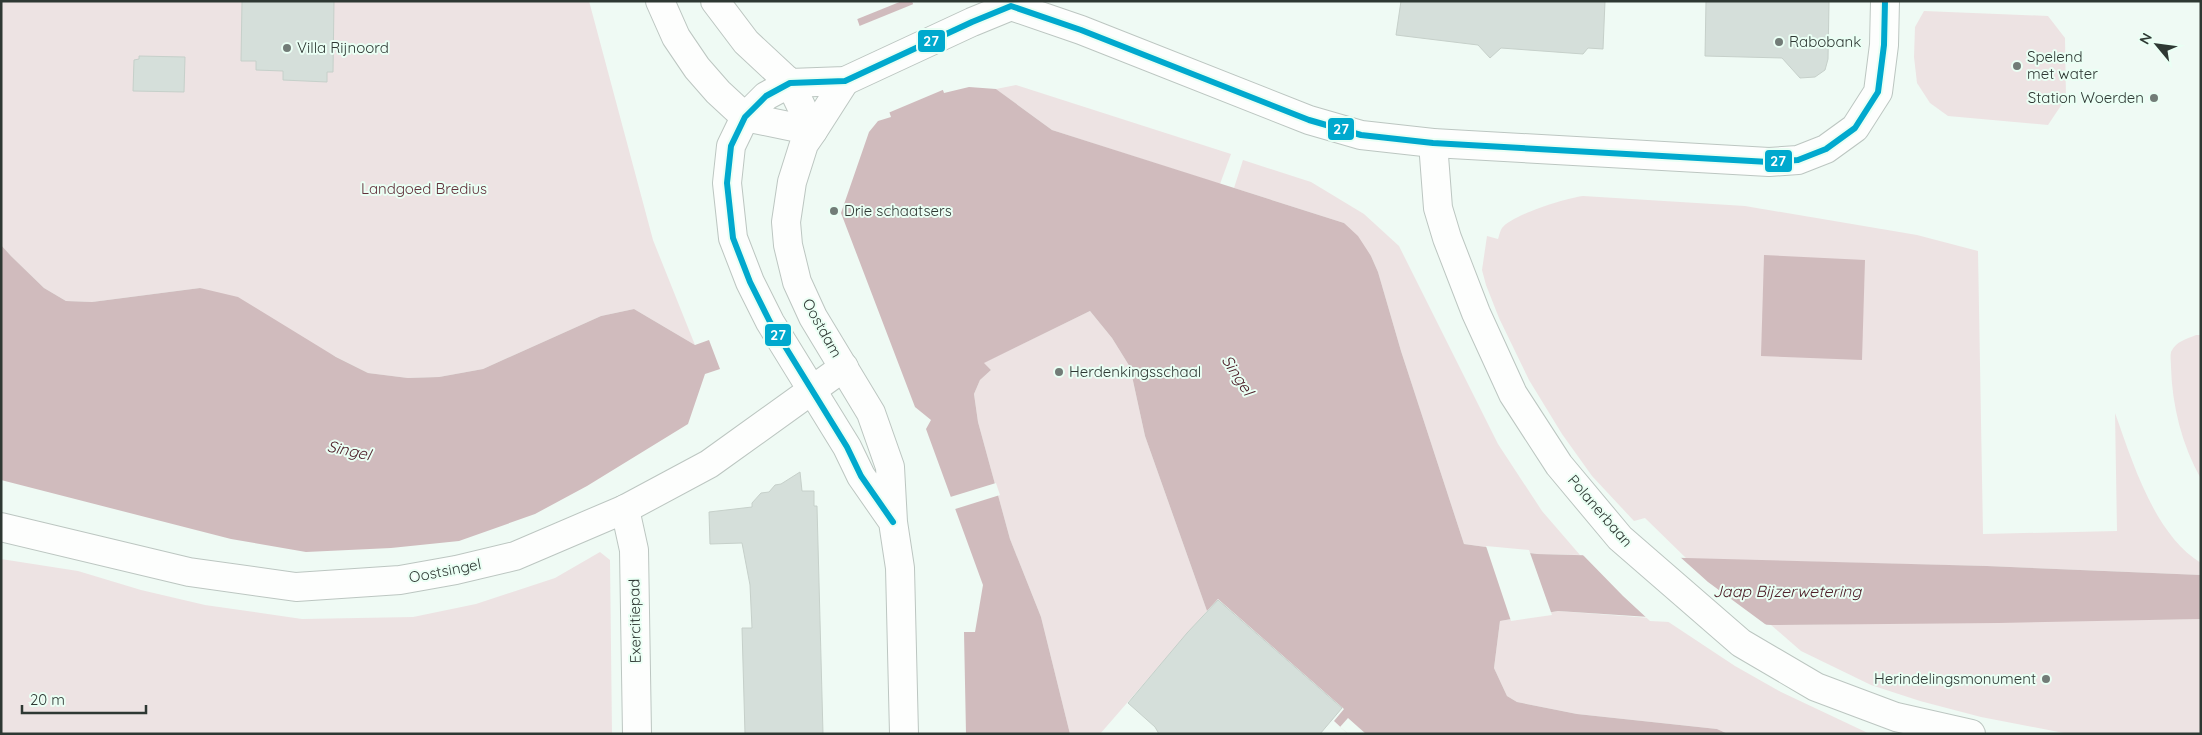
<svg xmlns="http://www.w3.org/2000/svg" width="2202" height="735" font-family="Quicksand,sans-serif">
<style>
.green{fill:#ede3e3}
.water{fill:#d0bbbd}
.pier{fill:#effaf4}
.building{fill:#d5dfda;stroke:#c6d0ca}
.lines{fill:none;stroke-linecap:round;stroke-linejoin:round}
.minor-casing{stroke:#bcc6c1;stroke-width:30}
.tertiary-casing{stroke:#bcc6c1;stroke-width:30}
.secondary-casing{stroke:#bcc6c1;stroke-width:30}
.minor{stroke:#fdfefd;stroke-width:28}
.tertiary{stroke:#fdfefd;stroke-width:28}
.secondary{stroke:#fdfefd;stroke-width:28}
.bus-1-casing{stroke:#eafff4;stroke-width:10}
.bus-1{stroke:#00a9ce;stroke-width:6}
.poi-dot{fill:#727c77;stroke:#eafff4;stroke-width:2}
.labels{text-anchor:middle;stroke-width:4;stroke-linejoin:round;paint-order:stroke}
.poi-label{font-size:15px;fill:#2e3833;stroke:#eafff4;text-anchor:start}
.park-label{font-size:15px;fill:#61303a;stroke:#eafff4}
.street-label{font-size:15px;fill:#2e3833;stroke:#eafff4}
.water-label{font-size:16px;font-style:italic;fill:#4f202a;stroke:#eafff4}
.line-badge{stroke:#eafff4;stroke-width:2}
.badge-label{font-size:14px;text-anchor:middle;font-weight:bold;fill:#fff}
</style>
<rect width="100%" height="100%" fill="#effaf4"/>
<g class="green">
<polygon points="1,1 589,1 653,240 695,345 634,309 601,316 483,369 439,377 408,378 368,373 200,288 92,302 66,301 44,288 11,256 1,245"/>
<polygon points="1924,11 2048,16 2065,38 2066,98 2048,125 1948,116 1930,103 1917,83 1914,57 1915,27"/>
<polygon points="1016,85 1231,154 1220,184 1052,130 996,89"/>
<polygon points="1243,160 1311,182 1364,214 1399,246 1498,444 1542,511 1580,555 1537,554 1464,544 1401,351 1378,272 1371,256 1344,223 1234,188"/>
<path d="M1583,196L1745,206L1917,235L1978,251L1983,534L2117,531L2115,413C2133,463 2154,534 2201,563V575L1987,566L1687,559L1645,518L1634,521L1592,476L1562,434L1529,380L1499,318L1486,285L1482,270L1487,236L1498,239C1499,236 1500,231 1502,228C1512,215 1566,198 1583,196Z"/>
<polygon points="1090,311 1112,338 1130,367 1145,436 1207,611 1100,734 1070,734 1041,617 1010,539 978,422 974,394 980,380 991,370 983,363"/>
<path d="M2196,335H2201V479C2182,445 2172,406 2171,367C2171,362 2170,356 2171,352C2176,341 2187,339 2196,335Z"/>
<polygon points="600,552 610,560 612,734 1,734 1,559 78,571 141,590 205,605 302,619 413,617 476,604 555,578"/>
<polygon points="1558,611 1664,619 1735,666 1781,692 1870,734 1728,734 1717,729 1577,714 1517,702 1507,696 1494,668 1500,621"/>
<polygon points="2201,619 2201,734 2069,734 1981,717 1920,701 1871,685 1801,651 1771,625"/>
</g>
<g class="water">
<polygon points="851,1 912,1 944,93 969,87 996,89 1052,130 1344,223 1358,236 1371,256 1378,272 1401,351 1464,544 1537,554 1987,566 2201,575 2201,619 1998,623 1771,625 1558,611 1500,621 1494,668 1507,696 1517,702 1577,714 1717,729 1728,734 1348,734 1334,721 1344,709 1218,599 1207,611 1145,436 1130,367 1112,338 1090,311 984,363 991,370 980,380 974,394 978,422 1010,539 1041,617 1070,734 966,734 964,632 975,632 983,585 926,429 931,420 915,407 841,213 869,132 878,121 891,117"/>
<polygon points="1,245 11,256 44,288 66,301 92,302 200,288 238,297 336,357 368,373 408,378 439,377 483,369 601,316 634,309 695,345 709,340 720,369 705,374 688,424 587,486 535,514 459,541 391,548 306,552 231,539 1,480"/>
<polygon points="1764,255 1865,260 1862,360 1761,356"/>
</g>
<g class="pier">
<polygon points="849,1 902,1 855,20"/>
<polygon points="916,3 945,89 888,113 857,27"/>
<polygon points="996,483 1000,495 952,510 947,498"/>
<polygon points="1486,546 1529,550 1552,615 1511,621"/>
<polygon points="1581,553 1679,556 1708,582 1769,627 1650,621 1623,596"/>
<polygon points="1348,718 1366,734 1348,734 1340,727"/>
</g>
<g class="building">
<polygon points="242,1 334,1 333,72 327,72 327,82 283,80 283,71 256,70 256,61 241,61"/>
<polygon points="1401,1 1605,1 1603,49 1588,48 1583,54 1501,48 1490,58 1478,45 1396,35"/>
<polygon points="1706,1 1829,1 1828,59 1825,70 1815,77 1800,78 1782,58 1705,56"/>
<polygon points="139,56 185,57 184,92 133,91 134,60 139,59"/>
<polygon points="800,472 802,491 814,491 814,506 817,506 823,734 745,734 742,628 752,628 750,585 742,543 710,544 709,512 752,507 752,503 761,493 769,492 775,485 781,484"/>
<polygon points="1218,600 1342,708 1320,734 1159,734 1155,727 1128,703 1187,633"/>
</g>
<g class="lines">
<defs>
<g id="minor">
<polyline points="625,509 634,550 637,734"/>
<polyline points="1,527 189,572 296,587 400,580 456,570 515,556 625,509 709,464 844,367"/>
</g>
<polyline id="tertiary" points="893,522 861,476 847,447 770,322 750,282 733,238 727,183 731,146 745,117 766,96 790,83 813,131 804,144 792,182 786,222 788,245 797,282 813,317 871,413 890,467 893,522 900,568 904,734"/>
<g id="secondary">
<polyline points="660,1 676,37 697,68 718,92 745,117 813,131 845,81"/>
<polyline points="715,1 746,42 790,83 845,81 972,22 1011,6 1081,30 1309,120 1361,135 1433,143 1769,162 1798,160 1826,149 1855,128 1878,92 1884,45 1885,1"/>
<polyline points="1433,143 1438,208 1447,238 1476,313 1513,394 1559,465 1620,538 1741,643 1816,687 1896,717 1971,734"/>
</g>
</defs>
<use href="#minor" class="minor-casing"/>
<use href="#tertiary" class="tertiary-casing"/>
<use href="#secondary" class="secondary-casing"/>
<use href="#minor" class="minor"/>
<use href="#tertiary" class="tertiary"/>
<use href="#secondary" class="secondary"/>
<defs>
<polyline id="bus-1" points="893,522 861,476 847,447 770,322 750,282 733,238 727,183 731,146 745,117 766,96 790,83 845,81 972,22 1011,6 1081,30 1309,120 1361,135 1433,143 1769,162 1798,160 1826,149 1855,128 1878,92 1884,45 1885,1"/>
</defs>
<use href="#bus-1" class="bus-1-casing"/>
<use href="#bus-1" class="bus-1"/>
</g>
<g class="poi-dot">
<circle cx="1779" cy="42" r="5"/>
<circle cx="287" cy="48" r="5"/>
<circle cx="2017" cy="66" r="5"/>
<circle cx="2154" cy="98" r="5"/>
<circle cx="834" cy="211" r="5"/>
<circle cx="1059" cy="372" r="5"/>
<circle cx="2046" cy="679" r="5"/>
</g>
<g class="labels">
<g class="poi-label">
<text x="1789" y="47">Rabobank</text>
<text x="297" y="53">Villa Rijnoord</text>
<text x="2027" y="62">Spelend<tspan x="2027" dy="17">met water</tspan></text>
<text x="2144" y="103" text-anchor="end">Station Woerden</text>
<text x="844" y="216">Drie schaatsers</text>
<text x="1069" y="377">Herdenkingsschaal</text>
<text x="2036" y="684" text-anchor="end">Herindelingsmonument</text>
</g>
<g class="park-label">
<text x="424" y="194">Landgoed Bredius</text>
</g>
<g class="street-label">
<text transform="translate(822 328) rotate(61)" y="5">Oostdam</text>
<text transform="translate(1600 511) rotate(49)" y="5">Polanerbaan</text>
<text transform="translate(445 571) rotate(-11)" y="5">Oostsingel</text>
<text transform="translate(635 621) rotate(-91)" y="5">Exercitiepad</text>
</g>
<g class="water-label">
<text transform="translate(1238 375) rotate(57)" y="6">Singel</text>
<text transform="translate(349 450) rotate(12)" y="6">Singel</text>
<text x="1787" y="597">Jaap Bijzerwetering</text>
</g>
</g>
<g class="line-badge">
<rect x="917" y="29" width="29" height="24" rx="5" fill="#00a9ce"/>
<rect x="1327" y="117" width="28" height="24" rx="5" fill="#00a9ce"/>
<rect x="1764" y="149" width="29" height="24" rx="5" fill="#00a9ce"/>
<rect x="764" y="323" width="28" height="24" rx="5" fill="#00a9ce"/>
</g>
<g class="badge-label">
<text x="931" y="46">27</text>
<text x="1341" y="134">27</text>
<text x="1778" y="166">27</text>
<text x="778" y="340">27</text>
</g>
<rect width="2202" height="735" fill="none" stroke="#2e3833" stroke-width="5"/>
<g transform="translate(2157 45) rotate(299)" stroke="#eafff4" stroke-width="4" paint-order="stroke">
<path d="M0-4L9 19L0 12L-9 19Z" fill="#2e3833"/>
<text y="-8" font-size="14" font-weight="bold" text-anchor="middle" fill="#2e3833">N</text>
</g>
<path d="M22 705v8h124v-8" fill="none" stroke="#2e3833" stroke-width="2.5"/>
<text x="30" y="705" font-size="15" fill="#2e3833" stroke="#eafff4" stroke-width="4" paint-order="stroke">20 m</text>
</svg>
